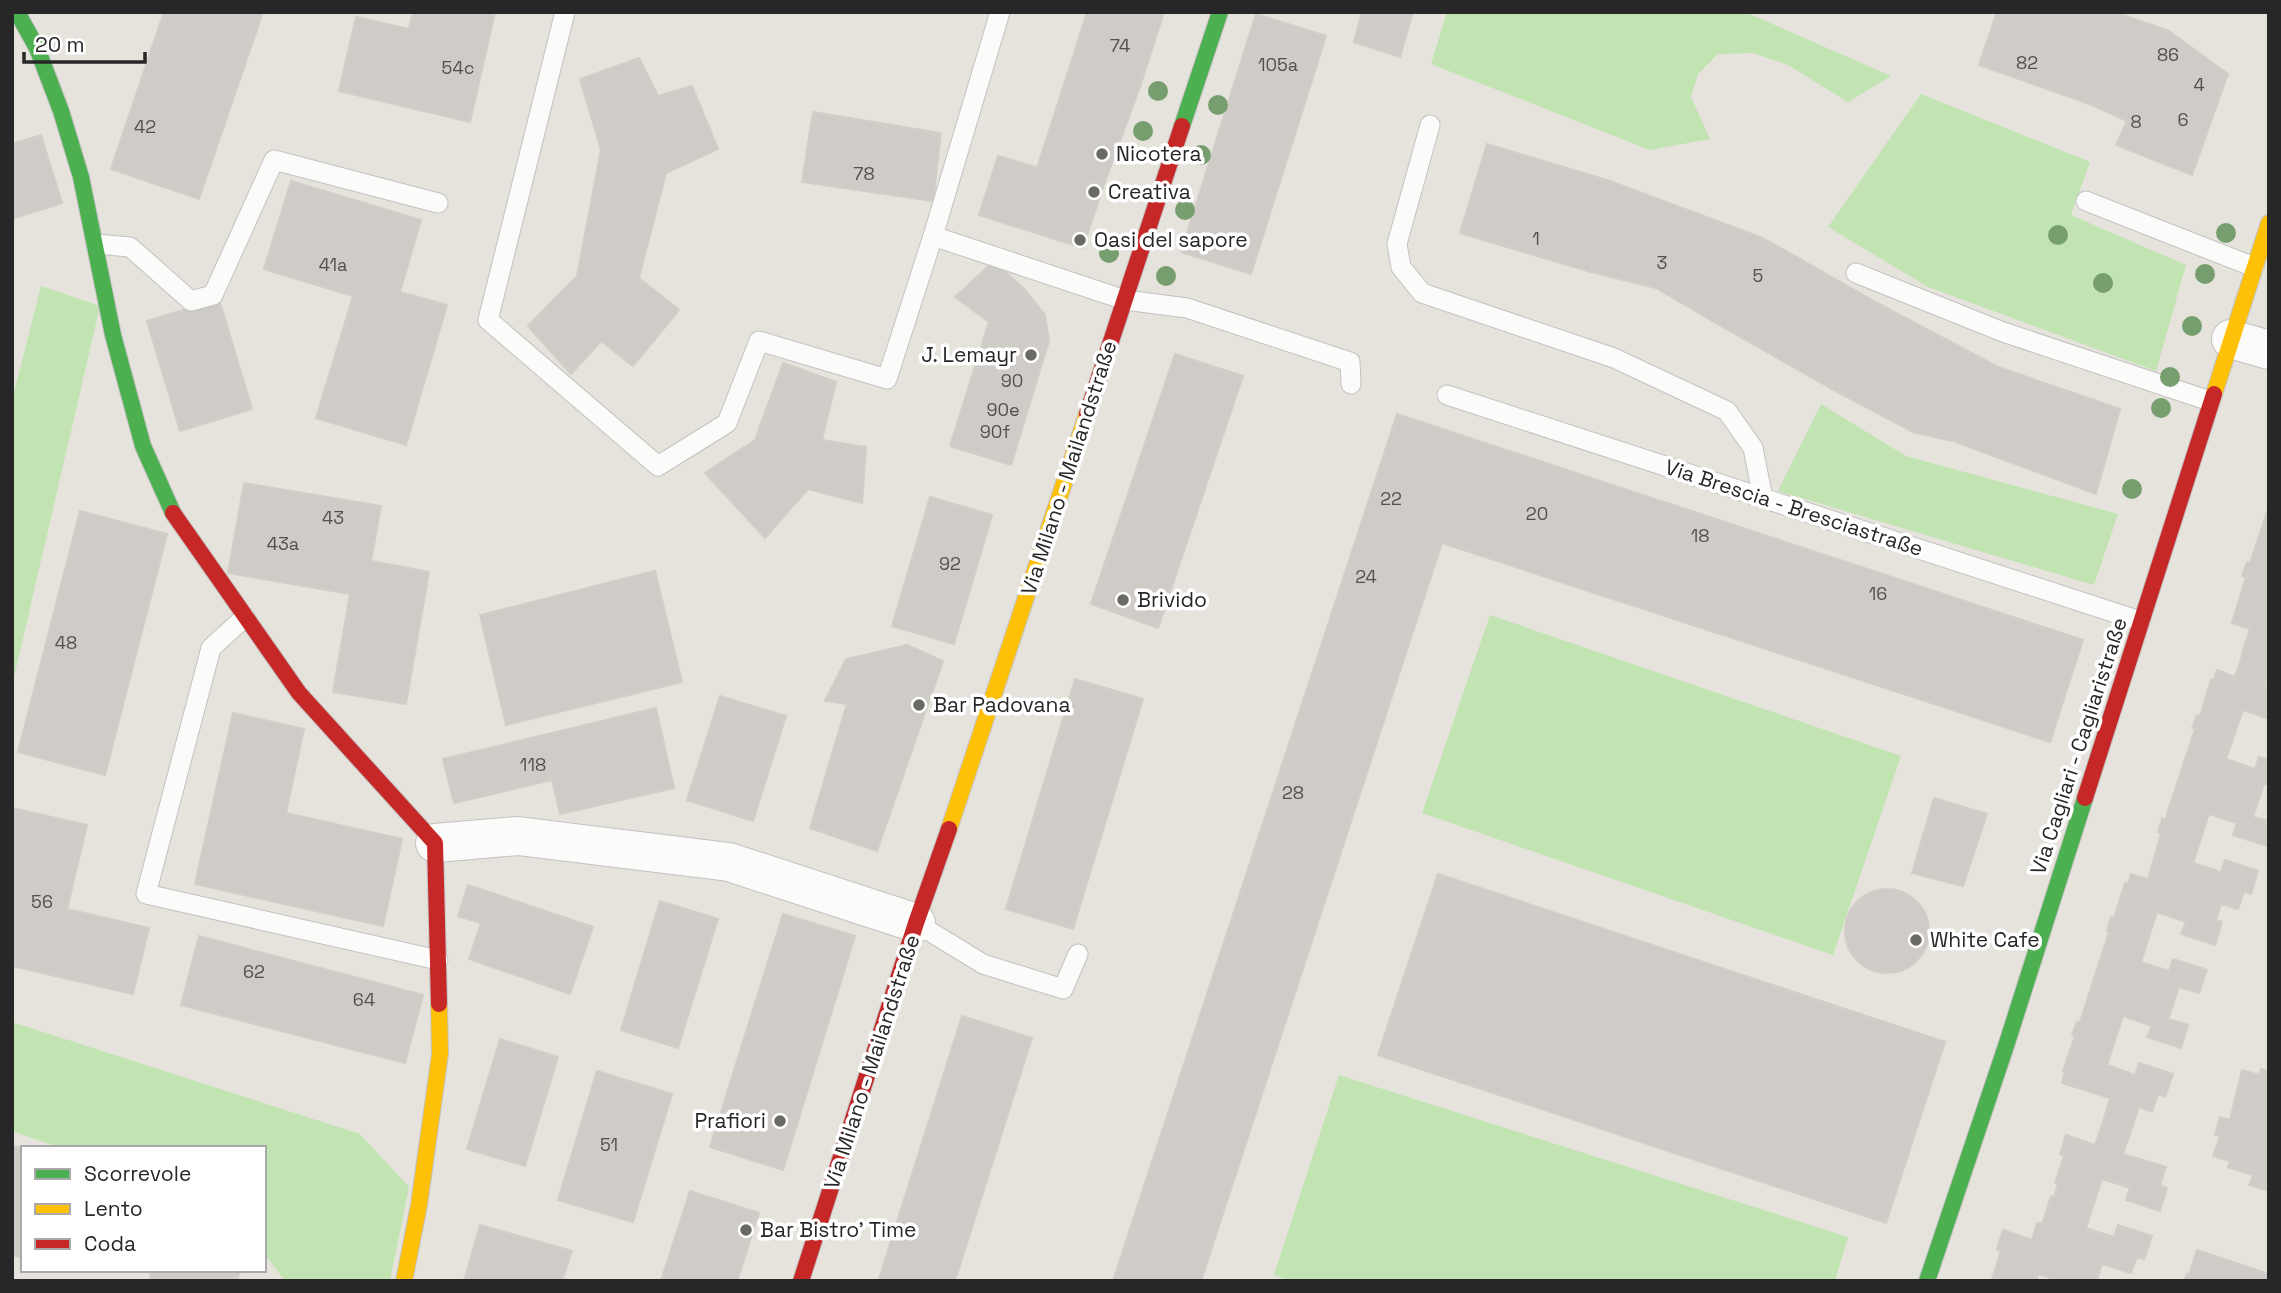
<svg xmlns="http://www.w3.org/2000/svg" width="2281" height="1293" font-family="'Space Grotesk',sans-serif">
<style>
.green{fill:#c1e4b2}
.building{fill:#cfccc7;stroke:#d1cec8;stroke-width:2}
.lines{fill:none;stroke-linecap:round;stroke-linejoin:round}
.lane-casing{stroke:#c3c2c2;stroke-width:21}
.street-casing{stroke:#c3c2c2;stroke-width:40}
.fast-casing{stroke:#c3c2c2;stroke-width:18}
.slow-casing{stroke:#c3c2c2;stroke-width:18}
.jam-casing{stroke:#c3c2c2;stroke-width:18}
.lane{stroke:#fbfbfa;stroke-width:19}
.street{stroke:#fbfbfa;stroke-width:38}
.fast{stroke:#4caf50;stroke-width:16}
.slow{stroke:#ffc107;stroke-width:16}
.jam{stroke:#c62828;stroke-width:16}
.tree{fill:#779e6f}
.poi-dot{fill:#6a6966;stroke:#fff;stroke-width:2.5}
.labels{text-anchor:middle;stroke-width:7;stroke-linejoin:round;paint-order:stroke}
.number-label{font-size:18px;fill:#525150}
.poi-label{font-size:21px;fill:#272727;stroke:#fff;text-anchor:start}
.street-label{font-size:21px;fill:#272727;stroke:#fff}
</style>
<rect width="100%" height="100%" fill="#e6e3dc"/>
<g class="green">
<polygon points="1447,12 1745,12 1891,76 1848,102 1788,65 1753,53 1718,54 1698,74 1691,97 1710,139 1650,150 1431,64"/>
<polygon points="1921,94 2090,162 2071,215 2186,265 2156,371 1928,287 1828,227"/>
<polygon points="41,286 100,306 12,686 12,400"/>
<polygon points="1821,404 1906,456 2118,514 2094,585 1778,491"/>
<polygon points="1490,615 1901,756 1833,955 1422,813"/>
<polygon points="12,1022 360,1134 409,1187 390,1281 285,1281 264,1253 264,1148 61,1148 12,1131"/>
<polygon points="1339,1075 1848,1237 1835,1281 1291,1281 1274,1275"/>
</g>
<g class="building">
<polygon points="164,12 263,12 199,199 111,169"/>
<polygon points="413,12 495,12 470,122 339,91 356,17 409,29"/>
<polygon points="1087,12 1164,12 1140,87 1070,66"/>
<polygon points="1362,12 1413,12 1400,57 1354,42"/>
<polygon points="1997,12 2115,12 2169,31 2228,74 2192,175 2116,145 2127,121 2092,105 1979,65"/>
<polygon points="1256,14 1326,36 1251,274 1181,252"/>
<polygon points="639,58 658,96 692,86 718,149 666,173 639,278 679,310 633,366 601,341 571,374 528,326 577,276 601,150 580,79"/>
<polygon points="1070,66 1140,87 1103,187 1037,168"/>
<polygon points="813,112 941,133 933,201 802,182"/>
<polygon points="41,135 62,203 12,219 12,144"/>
<polygon points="1487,144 1610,181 1591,272 1460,233"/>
<polygon points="998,156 1103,187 1083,248 979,215"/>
<polygon points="291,181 421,220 400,292 447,305 406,445 316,418 353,296 264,269"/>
<polygon points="1610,181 1763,238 1714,322 1656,288 1591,272"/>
<polygon points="1763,238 1881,305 1832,389 1714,322"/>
<polygon points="994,261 1025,290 1045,315 1049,341 989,322 955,297"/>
<polygon points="219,299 252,409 180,431 147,321"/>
<polygon points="1881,305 1998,367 1953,441 1913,432 1832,389"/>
<polygon points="989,322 1049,341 1011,465 950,446"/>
<polygon points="1175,354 1243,376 1158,628 1091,604"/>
<polygon points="783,363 836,382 822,440 866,447 862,503 808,489 765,538 705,473 755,440"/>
<polygon points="1998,367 2120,409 2096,494 1953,441"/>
<polygon points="1397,414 2083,640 2050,742 1442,543 1201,1281 1113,1281"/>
<polygon points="244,483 381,506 371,561 429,572 406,704 333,692 350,594 228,573"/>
<polygon points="930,497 992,515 954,644 892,626"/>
<polygon points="2269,506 2269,662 2242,653 2250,629 2232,623 2246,577 2242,576 2247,562 2250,563"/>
<polygon points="80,511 167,534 105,775 18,752"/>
<polygon points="655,571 682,682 506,725 480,615"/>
<polygon points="907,645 943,661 877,851 810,828 847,704 825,701 846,659"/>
<polygon points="2243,653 2269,662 2269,674 2265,686 2269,687 2269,719 2243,710 2226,759 2255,769 2259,757 2269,760 2269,785 2264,784 2253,817 2269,821 2269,840 2267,846 2233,835 2237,823 2209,814 2193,863 2221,872 2225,860 2258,871 2251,894 2244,892 2238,909 2221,904 2216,920 2222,922 2215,945 2181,934 2186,922 2157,912 2141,962 2169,971 2173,959 2207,970 2199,993 2179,987 2168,1019 2188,1025 2181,1048 2147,1037 2152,1026 2123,1016 2107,1065 2135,1075 2139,1063 2173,1074 2165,1097 2158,1094 2152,1112 2139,1107 2131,1131 2103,1122 2110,1098 2062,1083 2065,1071 2063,1071 2075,1036 2072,1035 2077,1022 2080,1022 2109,932 2107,931 2111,917 2114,918 2125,883 2128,884 2131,874 2148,879 2161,833 2158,832 2162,818 2165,820 2195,729 2192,728 2197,715 2200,716 2211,680 2213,681 2217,670 2235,677"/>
<polygon points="1075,679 1143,699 1073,929 1006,909"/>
<polygon points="720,696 786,716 753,821 687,800"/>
<polygon points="656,708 674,788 560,814 552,780 454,803 443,759"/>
<polygon points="233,713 304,729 286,813 402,839 383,926 195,884"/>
<polygon points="1934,798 1987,814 1963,886 1912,873"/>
<polygon points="12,808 87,825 67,909 149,928 133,994 12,966"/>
<polygon points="1438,874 1945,1042 1886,1223 1378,1055"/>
<polygon points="468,885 593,927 570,994 469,959 481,923 458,916"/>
<circle cx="1887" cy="931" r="42"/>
<polygon points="660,901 718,919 678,1048 621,1030"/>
<polygon points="783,914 855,936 783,1170 710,1147"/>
<polygon points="199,936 423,995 405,1063 181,1005"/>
<polygon points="962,1016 1032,1038 955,1281 883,1281 879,1279"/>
<polygon points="500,1039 558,1057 525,1166 467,1149"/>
<polygon points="2261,1069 2269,1071 2269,1191 2249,1185 2253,1175 2228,1167 2230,1161 2213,1156 2220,1136 2215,1135 2220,1117 2230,1120 2242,1070 2259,1075"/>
<polygon points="597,1071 672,1094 633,1222 558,1200"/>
<polygon points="2103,1122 2131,1131 2123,1154 2166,1167 2160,1185 2167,1188 2160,1211 2126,1200 2130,1188 2102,1179 2086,1228 2114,1237 2118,1225 2152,1236 2144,1259 2137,1257 2131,1273 2102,1264 2097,1280 2099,1281 2060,1281 2039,1274 2036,1281 1992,1279 2001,1251 1997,1249 2003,1230 2032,1240 2037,1223 2042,1224 2051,1196 2054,1197 2058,1184 2055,1183 2064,1156 2060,1154 2066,1135 2095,1145"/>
<polygon points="12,1146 23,1148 23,1258 12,1255"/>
<polygon points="690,1191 759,1213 737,1281 661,1281"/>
<polygon points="480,1225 572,1251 562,1281 464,1281"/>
<polygon points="2197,1250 2269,1274 2269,1281 2184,1281 2187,1274 2189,1275"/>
<polygon points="152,1270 240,1270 237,1281 149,1281"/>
</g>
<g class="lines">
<defs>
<g id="lane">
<polyline points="565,12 488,320 658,466 727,423 759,341 887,379 933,236"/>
<polyline points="1000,12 933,236 1125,300 1187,308 1350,362 1351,384"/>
<polyline points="1430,125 1397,244 1401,267 1422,293 1614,358 1727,411 1753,448 1763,498"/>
<polyline points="2086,201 2254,267"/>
<polyline points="96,244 130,247 191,301 213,295 274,160 438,203"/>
<polyline points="1856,273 2003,332 2210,401"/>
<polyline points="1447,395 2140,621"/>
<polyline points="245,617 211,648 146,894 438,960"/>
<polyline points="916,923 983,964 1063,989 1078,954"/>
</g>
<g id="street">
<polyline points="2231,339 2269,350"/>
<polyline points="435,843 518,836 729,862 916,923"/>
</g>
<g id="fast">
<polyline points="17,12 37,48 61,111 81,177 113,335 143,446 173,513"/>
<polyline points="1182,126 1220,12"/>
<polyline points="1927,1281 2006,1046 2085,798"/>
</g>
<g id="slow">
<polyline points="2214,394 2269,223"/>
<polyline points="949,829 1087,414"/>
<polyline points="404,1281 419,1205 440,1054 439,1004"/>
</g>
<g id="jam">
<polyline points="1087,414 1182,126"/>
<polyline points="173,513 299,693 435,843 439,1004"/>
<polyline points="2085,798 2214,394"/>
<polyline points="801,1281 916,923 949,829"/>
</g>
</defs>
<use href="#lane" class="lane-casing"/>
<use href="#street" class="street-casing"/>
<use href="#fast" class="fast-casing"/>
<use href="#slow" class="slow-casing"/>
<use href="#jam" class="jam-casing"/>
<use href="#lane" class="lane"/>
<use href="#street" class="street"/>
<use href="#fast" class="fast"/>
<use href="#slow" class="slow"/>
<use href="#jam" class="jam"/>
</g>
<g class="tree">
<circle cx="1158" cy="91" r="10"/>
<circle cx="1218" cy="105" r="10"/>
<circle cx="1143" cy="131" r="10"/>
<circle cx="1201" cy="155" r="10"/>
<circle cx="1185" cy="210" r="10"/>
<circle cx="2226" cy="233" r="10"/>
<circle cx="2058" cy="235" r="10"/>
<circle cx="1109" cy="253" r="10"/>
<circle cx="2205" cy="274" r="10"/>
<circle cx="1166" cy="276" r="10"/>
<circle cx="2103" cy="283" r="10"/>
<circle cx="2192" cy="326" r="10"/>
<circle cx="2170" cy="377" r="10"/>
<circle cx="2161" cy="408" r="10"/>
<circle cx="2132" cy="489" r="10"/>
</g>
<g class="poi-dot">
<circle cx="1102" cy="154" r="7"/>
<circle cx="1094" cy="192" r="7"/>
<circle cx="1080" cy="240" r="7"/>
<circle cx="1031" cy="355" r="7"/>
<circle cx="1123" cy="600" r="7"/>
<circle cx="919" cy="705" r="7"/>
<circle cx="1916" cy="940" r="7"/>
<circle cx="780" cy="1121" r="7"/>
<circle cx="746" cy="1230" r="7"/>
</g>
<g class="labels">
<g class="number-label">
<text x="1120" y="52">74</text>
<text x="2168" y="61">86</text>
<text x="2027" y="69">82</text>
<text x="1278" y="71">105a</text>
<text x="458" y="74">54c</text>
<text x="2199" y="91">4</text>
<text x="2183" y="126">6</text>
<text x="2136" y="128">8</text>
<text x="145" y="133">42</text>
<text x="864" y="180">78</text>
<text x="1536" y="245">1</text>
<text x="1662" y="269">3</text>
<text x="333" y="271">41a</text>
<text x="1758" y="282">5</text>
<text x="1012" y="387">90</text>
<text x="1003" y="416">90e</text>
<text x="995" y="438">90f</text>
<text x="1391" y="505">22</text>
<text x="1537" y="520">20</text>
<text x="333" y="524">43</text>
<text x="1700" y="542">18</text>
<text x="283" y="550">43a</text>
<text x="950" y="570">92</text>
<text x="1366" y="583">24</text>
<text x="1878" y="600">16</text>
<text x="66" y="649">48</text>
<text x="533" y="771">118</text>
<text x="1293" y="799">28</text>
<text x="42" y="908">56</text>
<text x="254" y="978">62</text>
<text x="364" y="1006">64</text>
<text x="609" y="1151">51</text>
</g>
<g class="poi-label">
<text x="1116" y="161">Nicotera</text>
<text x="1108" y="199">Creativa</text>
<text x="1094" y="247">Oasi del sapore</text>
<text x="1017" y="362" text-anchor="end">J. Lemayr</text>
<text x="1137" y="607">Brivido</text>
<text x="933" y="712">Bar Padovana</text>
<text x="1930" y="947">White Cafe</text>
<text x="766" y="1128" text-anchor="end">Prafiori</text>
<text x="760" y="1237">Bar Bistro' Time</text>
</g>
<g class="street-label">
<text transform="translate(1069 468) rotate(-72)" y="7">Via Milano - Mailandstraße</text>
<text transform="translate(1794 508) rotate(18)" y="7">Via Brescia - Bresciastraße</text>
<text transform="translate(2079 746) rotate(-72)" y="7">Via Cagliari - Cagliaristraße</text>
<text transform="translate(872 1062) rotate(-72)" y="7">Via Milano - Mailandstraße</text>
</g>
</g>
<rect width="2281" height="1293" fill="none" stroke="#272727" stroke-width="28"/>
<rect x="21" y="1146" width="245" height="126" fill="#ffffff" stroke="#a9a9a9" stroke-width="2"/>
<rect x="35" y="1169" width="35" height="10" fill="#4caf50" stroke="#a9a9a9" stroke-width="2"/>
<text x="84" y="1181" font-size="21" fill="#272727">Scorrevole</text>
<rect x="35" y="1204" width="35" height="10" fill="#ffc107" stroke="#a9a9a9" stroke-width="2"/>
<text x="84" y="1216" font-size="21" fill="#272727">Lento</text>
<rect x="35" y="1239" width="35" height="10" fill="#c62828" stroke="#a9a9a9" stroke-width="2"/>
<text x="84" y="1251" font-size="21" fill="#272727">Coda</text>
<path d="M24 52v10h121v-10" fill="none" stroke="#272727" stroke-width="3.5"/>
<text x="35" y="52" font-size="21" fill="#272727" stroke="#ffffff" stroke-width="5" paint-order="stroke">20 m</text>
</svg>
